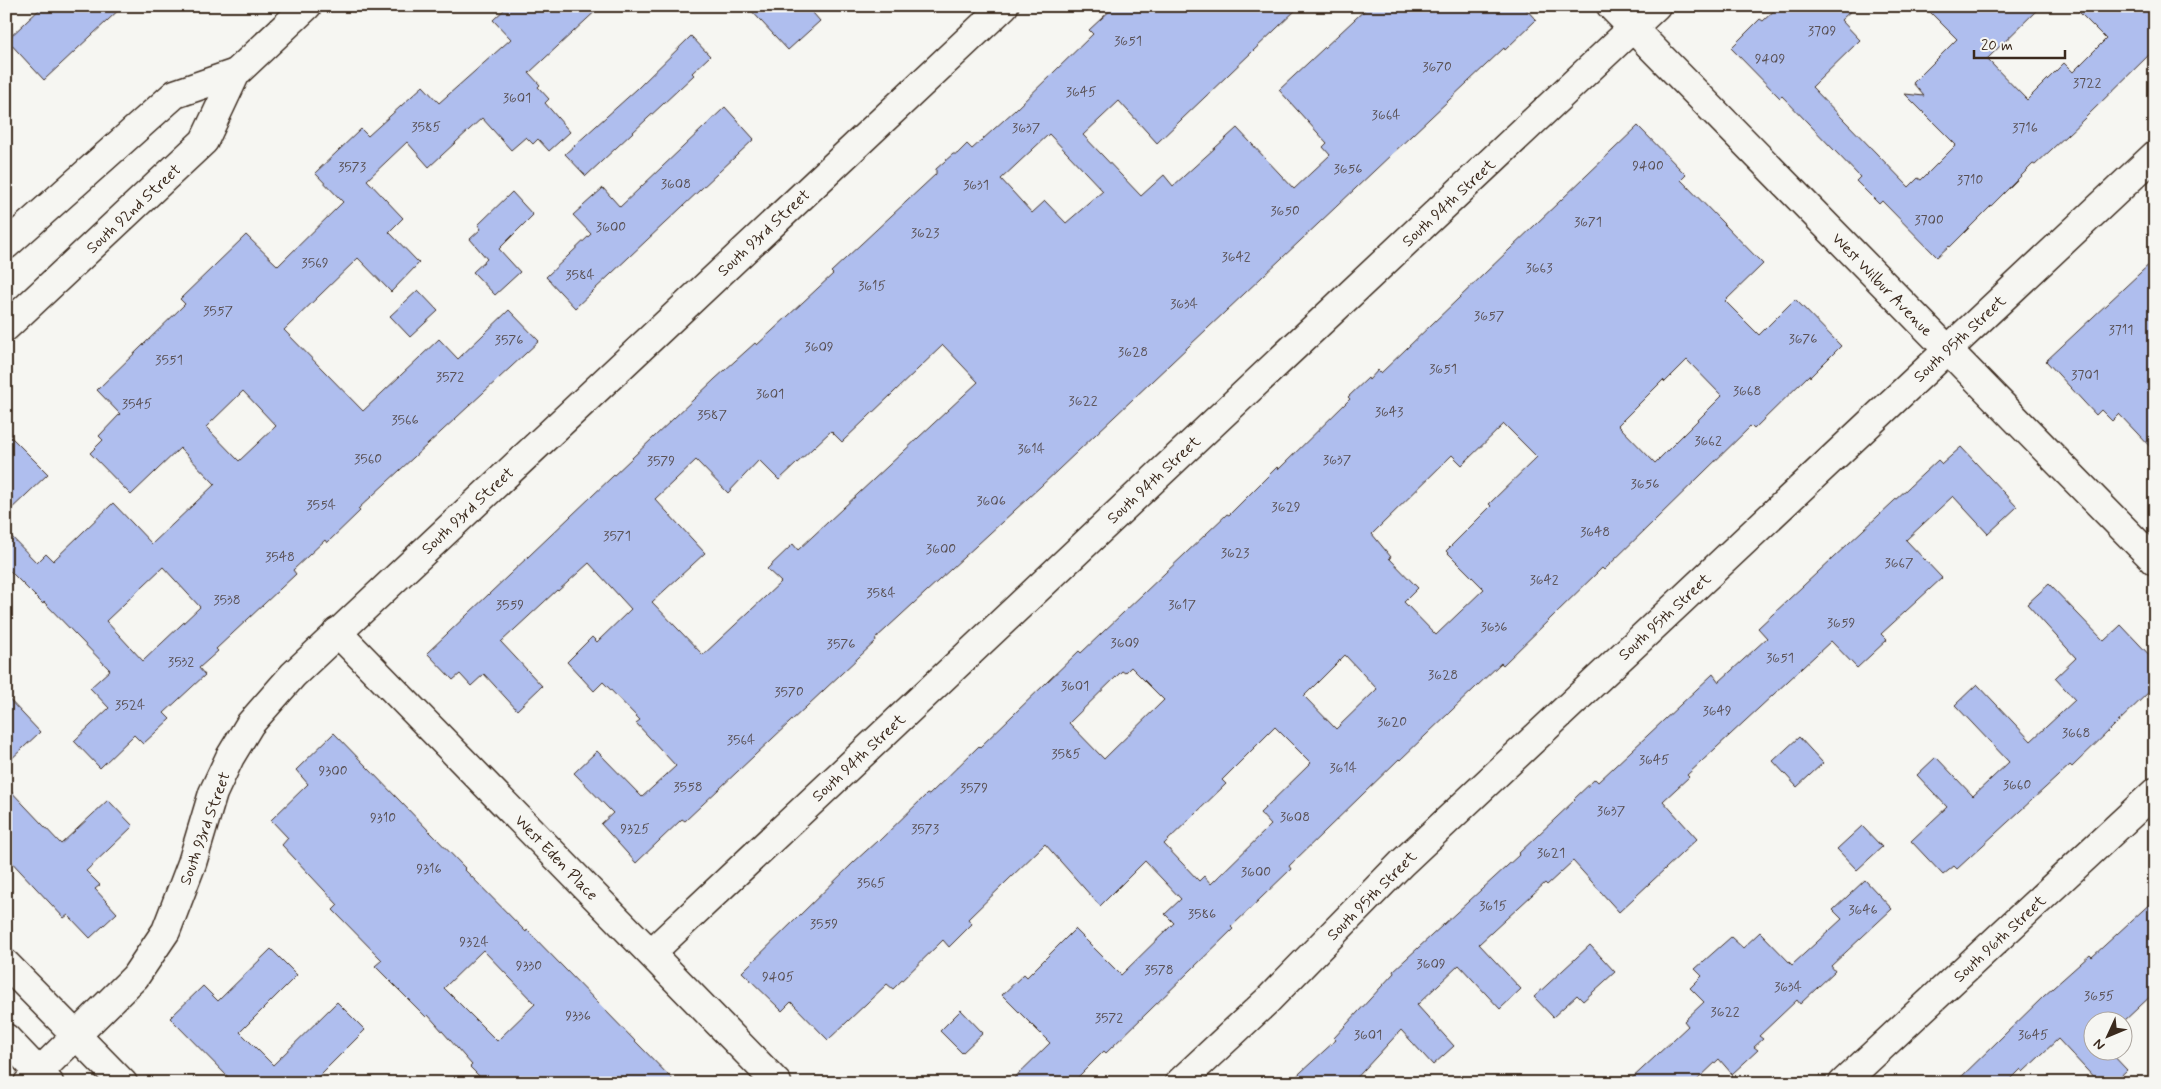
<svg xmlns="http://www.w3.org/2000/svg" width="2161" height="1089" font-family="Mynerve,sans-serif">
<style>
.building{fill:#afbeee;stroke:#3b2a1e;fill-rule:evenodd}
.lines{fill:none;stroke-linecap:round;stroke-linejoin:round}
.street-casing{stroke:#3b2a1e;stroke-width:31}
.secondary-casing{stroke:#3b2a1e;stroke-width:31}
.street{stroke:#f6f6f2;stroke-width:28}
.secondary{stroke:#f6f6f2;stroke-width:28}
.labels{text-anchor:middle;stroke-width:4.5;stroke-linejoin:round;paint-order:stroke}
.number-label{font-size:14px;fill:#584f52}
.street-label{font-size:16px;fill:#3b2a1e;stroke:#f6f6f2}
</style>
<rect width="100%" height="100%" fill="#f6f6f2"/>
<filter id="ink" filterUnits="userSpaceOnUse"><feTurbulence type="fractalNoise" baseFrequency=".02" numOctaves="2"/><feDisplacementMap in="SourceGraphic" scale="10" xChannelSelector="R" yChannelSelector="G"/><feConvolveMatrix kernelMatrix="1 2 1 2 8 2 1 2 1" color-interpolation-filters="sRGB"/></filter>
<g filter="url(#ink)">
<g class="building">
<polygon points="43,6 123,6 44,80 7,40"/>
<path d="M508,6H601L529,73L540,85L538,87L549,99L545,103L570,132L549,151L538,139L533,144L526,137L511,150L482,118L429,167L407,142L367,180L403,218L389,232L419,263L391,292L358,258L284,330L363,411L439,339L458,359L509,310L539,341L358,509L360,511L327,543L325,540L293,570L296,574L216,649L218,651L199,668L205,675L164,713L170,719L143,744L134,735L100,768L74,741L109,708L90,688L110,670L44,602L43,604L6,567V531L37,563L46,554L53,561L113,503L152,544L215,484L180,448L131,495L90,453L103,440L99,436L120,414L97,390L185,304L180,299L246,235L278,266L343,202L315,173L361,129L368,136L423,86L439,103L511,39L493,20ZM243,391L276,426L239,461L206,427ZM163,567L200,607L143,661L106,621Z"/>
<polygon points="747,6 807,6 820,21 788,50"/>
<path d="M1115,6H1300L1157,143L1119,101L1083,135L1141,196L1164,175L1173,186L1237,128L1294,189L1330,155L1323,147L1327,143L1279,90L1369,6H1523L1536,20L1505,50L1504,48L1040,487L875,639L876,641L685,821L682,819L636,863L601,824L613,813L574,773L597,751L642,797L676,766L636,723L640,720L603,682L594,691L567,662L592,637L597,642L631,609L589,563L558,591L557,590L501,642L542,686L517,710L484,674L471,686L460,674L453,680L427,653L715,379L755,343L757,345L833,274L831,272L936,174V169L953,154H957L967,144L972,149L1015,110L1093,34L1089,30ZM1049,134L1103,191L1066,223L1045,201L1032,213L1001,179ZM943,345L978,382L798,550L793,544L767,569L781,582L703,655L652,602L705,553L655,499L696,460L728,493L759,460L779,480L831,431L842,442Z"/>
<polygon points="1779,6 1856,6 1841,20 1860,40 1812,87 1909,187 1918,178 1921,180 1956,145 1905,94 1924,96 1913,83 1957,39 1924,6 2041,6 1987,59 2027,100 2064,63 2073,72 2106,39 2073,6 2155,6 2155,49 2084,119 2035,165 2033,164 1950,247 1949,246 1937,257 1882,201 1879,204 1856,181 1860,177 1782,96 1780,98 1731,48 1760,19 1763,21"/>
<polygon points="691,36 710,56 692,73 694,75 586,176 565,154 637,89"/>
<polygon points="725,107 754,139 575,308 546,277 591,234 573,215 603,188 620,207"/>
<path d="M1638,126L1686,175L1681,180L1763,264L1725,301L1759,335L1795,299L1841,346L1810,377L1809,375L1754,429L1751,426L1604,570L1602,568L1503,665L1501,663L1400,760L1399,759L1289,866L1291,869L1231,927L1233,929L1106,1053L1104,1051L1072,1083H1009L1050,1043L1002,995L1024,974L1027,977L1075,929L1121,975L1174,923L1165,914L1181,899L1145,861L1100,906L1045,844L968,919L972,924L949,947L943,940L893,989L887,984L828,1040L791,1002L782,1011L742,972L854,862L877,841L878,842L927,794L929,795L979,746L980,747L1079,651L1081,653L1227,514L1229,515L1277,467L1279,469L1350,399L1348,397L1368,378L1369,380L1378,370L1381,373ZM1687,360L1722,396L1655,463L1618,425L1663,380L1665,382ZM1504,424L1537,457L1489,504L1491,506L1446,551L1484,589L1436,635L1404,602L1418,588L1389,558L1391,557L1372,534L1452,455L1462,465ZM1345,655L1377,689L1336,729L1304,696ZM1131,667L1164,700L1104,759L1069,723L1122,671L1125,673ZM1275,727L1311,763L1260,813L1271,825L1211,884L1204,876L1199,881L1164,844L1226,784L1222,780Z"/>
<polygon points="512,192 533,215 499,249 520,272 495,295 473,272 487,259 470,239 481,229 478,225"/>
<polygon points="2155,259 2155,452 2119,414 2112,421 2101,410 2096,415 2046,361"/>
<polygon points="418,290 438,311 410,337 390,316"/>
<polygon points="6,432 48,474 6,514"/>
<polygon points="1961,447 2017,507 1988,534 1953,496 1906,540 1942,578 1881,634 1887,640 1857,668 1831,641 1687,775 1689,777 1663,801 1697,839 1619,912 1573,861 1547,885 1545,883 1479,944 1521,989 1500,1009 1459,965 1417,1005 1454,1046 1433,1065 1401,1030 1352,1083 1289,1083 1336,1040 1334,1038 1394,973 1393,971 1519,855 1518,854 1575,800 1574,799 1595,779 1598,782 1713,674 1719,682 1767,638 1758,628 1938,460 1942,464"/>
<polygon points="2049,584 2104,641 2121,625 2155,661 2155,686 2072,767 2070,765 1957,869 1954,866 1943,875 1911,841 1947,807 1917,775 1936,757 1973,796 2009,762 1955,705 1977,684 2031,741 2075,700 2055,678 2076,658 2027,604"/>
<polygon points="6,696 40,732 6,764"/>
<path d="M334,733L465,868L464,869L526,932L527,930L676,1083H486L470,1067L472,1065L428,1015L426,1017L375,966L382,960L333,910L338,905L282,845L288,838L271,820L308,784L296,770ZM483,950L535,1004L497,1041L444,988Z"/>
<polygon points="1799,737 1823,763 1797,787 1773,761"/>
<polygon points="6,786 61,844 108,800 133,826 86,871 100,885 95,889 117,913 90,938 68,915 64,918 6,856"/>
<polygon points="1862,826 1882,847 1857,870 1837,849"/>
<polygon points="1865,880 1892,909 1831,966 1835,971 1800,1004 1797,1000 1759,1036 1763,1039 1754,1047 1758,1050 1732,1074 1719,1059 1694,1083 1627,1083 1688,1026 1684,1021 1704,1002 1690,988 1702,976 1695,969 1731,937 1743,948 1760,932 1792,965 1842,919 1833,910"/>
<polygon points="2155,899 2155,992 2123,1022 2094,1022 2094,1052 2110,1052 2127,1070 2113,1083 2099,1083 2058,1039 2023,1072 2021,1069 2007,1083 1955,1083 2044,996 2090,955 2092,957"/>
<polygon points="1590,945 1615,972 1583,1001 1577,995 1553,1017 1534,997"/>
<polygon points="271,949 297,975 240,1032 273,1065 337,1002 365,1030 312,1083 234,1083 170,1018 203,986 218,1001"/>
<polygon points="961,1010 983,1033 962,1053 940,1031"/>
</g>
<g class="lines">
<defs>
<g id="street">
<polyline points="1611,6 2155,561"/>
<polyline points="337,632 777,1083"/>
<polyline points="651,953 1656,6"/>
<polyline points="28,1083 135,977 166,931 192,863 213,793 230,757 250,724 293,675 1004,6"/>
<polyline points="1179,1083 1268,1000 1402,863 2155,155"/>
<polyline points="1843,1083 2155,792"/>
</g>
<g id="secondary">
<polyline points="6,245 175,94 236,73"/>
<polyline points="6,327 204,141 236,73 307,6"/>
<polyline points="6,964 123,1083"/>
<polyline points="6,1038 49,1083"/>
</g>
</defs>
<use href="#street" class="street-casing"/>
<use href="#secondary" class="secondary-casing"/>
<use href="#street" class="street"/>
<use href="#secondary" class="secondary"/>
</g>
</g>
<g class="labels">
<g class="number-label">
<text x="1822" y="35">3709</text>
<text x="1128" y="45">3651</text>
<text x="1770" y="63">9409</text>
<text x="1437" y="71">3670</text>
<text x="2087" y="87">3722</text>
<text x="1081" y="96">3645</text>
<text x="517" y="102">3601</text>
<text x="1386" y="119">3664</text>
<text x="426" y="131">3585</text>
<text x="1026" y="132">3637</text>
<text x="2025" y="132">3716</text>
<text x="1648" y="170">9400</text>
<text x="352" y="171">3573</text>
<text x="1348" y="173">3656</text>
<text x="1970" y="184">3710</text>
<text x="676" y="188">3608</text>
<text x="976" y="189">3631</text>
<text x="1285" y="215">3650</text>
<text x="1929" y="224">3700</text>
<text x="1588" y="226">3671</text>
<text x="611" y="231">3600</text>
<text x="925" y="237">3623</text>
<text x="1236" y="261">3642</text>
<text x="315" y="267">3569</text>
<text x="1539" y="272">3663</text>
<text x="580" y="279">3584</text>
<text x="872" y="290">3615</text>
<text x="1184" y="308">3634</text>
<text x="218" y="315">3557</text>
<text x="1489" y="320">3657</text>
<text x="2121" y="334">3711</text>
<text x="1803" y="343">3676</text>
<text x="509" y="344">3576</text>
<text x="819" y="351">3609</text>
<text x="1133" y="356">3628</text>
<text x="169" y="364">3551</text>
<text x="1443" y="373">3651</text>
<text x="2085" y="379">3701</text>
<text x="450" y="381">3572</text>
<text x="1747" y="395">3668</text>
<text x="770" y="398">3601</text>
<text x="1083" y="405">3622</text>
<text x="137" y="408">3545</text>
<text x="1389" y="416">3643</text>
<text x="712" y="419">3587</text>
<text x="405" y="424">3566</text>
<text x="1708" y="445">3662</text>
<text x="1031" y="453">3614</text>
<text x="368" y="463">3560</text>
<text x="1337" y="464">3637</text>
<text x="661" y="465">3579</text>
<text x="1645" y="488">3656</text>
<text x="991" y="505">3606</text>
<text x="321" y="509">3554</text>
<text x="1286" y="511">3629</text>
<text x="1595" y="536">3648</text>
<text x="617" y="540">3571</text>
<text x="941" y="553">3600</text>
<text x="1235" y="557">3623</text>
<text x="280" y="561">3548</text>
<text x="1899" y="567">3667</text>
<text x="1544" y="584">3642</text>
<text x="881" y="597">3584</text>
<text x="227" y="604">3538</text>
<text x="510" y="609">3559</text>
<text x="1182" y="609">3617</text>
<text x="1841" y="627">3659</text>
<text x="1494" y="631">3636</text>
<text x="1125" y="647">3609</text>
<text x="841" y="648">3576</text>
<text x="1780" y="662">3651</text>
<text x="181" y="666">3532</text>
<text x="1443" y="679">3628</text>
<text x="1075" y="690">3601</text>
<text x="789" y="696">3570</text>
<text x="130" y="709">3524</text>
<text x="1717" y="715">3649</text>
<text x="1392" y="726">3620</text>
<text x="2076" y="737">3668</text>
<text x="741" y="744">3564</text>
<text x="1066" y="758">3585</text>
<text x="1654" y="764">3645</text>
<text x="1343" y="772">3614</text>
<text x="333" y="775">9300</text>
<text x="2017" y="789">3660</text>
<text x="688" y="791">3558</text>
<text x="974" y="792">3579</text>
<text x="1611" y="815">3637</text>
<text x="1295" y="821">3608</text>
<text x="383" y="822">9310</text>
<text x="635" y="833">9325</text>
<text x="925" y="833">3573</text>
<text x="1551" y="857">3621</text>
<text x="429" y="873">9316</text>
<text x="1256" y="876">3600</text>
<text x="871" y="887">3565</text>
<text x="1493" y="910">3615</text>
<text x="1863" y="914">3646</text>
<text x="1202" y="918">3586</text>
<text x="824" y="928">3559</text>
<text x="474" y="946">9324</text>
<text x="1431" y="968">3609</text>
<text x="529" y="970">9330</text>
<text x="1159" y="974">3578</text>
<text x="778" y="981">9405</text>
<text x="1788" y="991">3634</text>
<text x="2099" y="1000">3655</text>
<text x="1725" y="1016">3622</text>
<text x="578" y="1020">9336</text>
<text x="1109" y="1022">3572</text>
<text x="1368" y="1039">3601</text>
<text x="2033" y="1039">3645</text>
</g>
<g class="street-label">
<text transform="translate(1448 202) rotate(-43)" y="6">South 94th Street</text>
<text transform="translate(133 208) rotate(-43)" y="6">South 92nd Street</text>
<text transform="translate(763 232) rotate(-43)" y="6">South 93rd Street</text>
<text transform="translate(1883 284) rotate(46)" y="6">West Wilbur Avenue</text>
<text transform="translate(1959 338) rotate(-43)" y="6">South 95th Street</text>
<text transform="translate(1153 479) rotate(-43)" y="6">South 94th Street</text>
<text transform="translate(467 510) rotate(-43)" y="6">South 93rd Street</text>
<text transform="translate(1664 616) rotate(-43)" y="6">South 95th Street</text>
<text transform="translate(858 757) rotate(-43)" y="6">South 94th Street</text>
<text transform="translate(204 828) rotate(-70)" y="6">South 93rd Street</text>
<text transform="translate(557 857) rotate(46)" y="6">West Eden Place</text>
<text transform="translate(1371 895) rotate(-45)" y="6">South 95th Street</text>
<text transform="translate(1999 938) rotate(-43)" y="6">South 96th Street</text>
</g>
</g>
<rect width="2161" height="1089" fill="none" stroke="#f6f6f2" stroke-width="25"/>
<rect x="12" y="12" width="2136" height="1064" fill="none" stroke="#3b2a1e" stroke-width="2" filter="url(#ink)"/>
<g transform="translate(2108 1036) rotate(226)"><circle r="24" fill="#f6f6f2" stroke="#aba49d"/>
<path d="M0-4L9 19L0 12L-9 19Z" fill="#3b2a1e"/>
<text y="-8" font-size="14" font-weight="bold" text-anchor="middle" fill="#3b2a1e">N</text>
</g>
<path d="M1974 50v8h91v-8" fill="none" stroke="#3b2a1e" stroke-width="2.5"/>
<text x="1981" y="50" font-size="15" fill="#3b2a1e" stroke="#f6f6f2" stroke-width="4" paint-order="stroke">20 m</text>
</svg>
